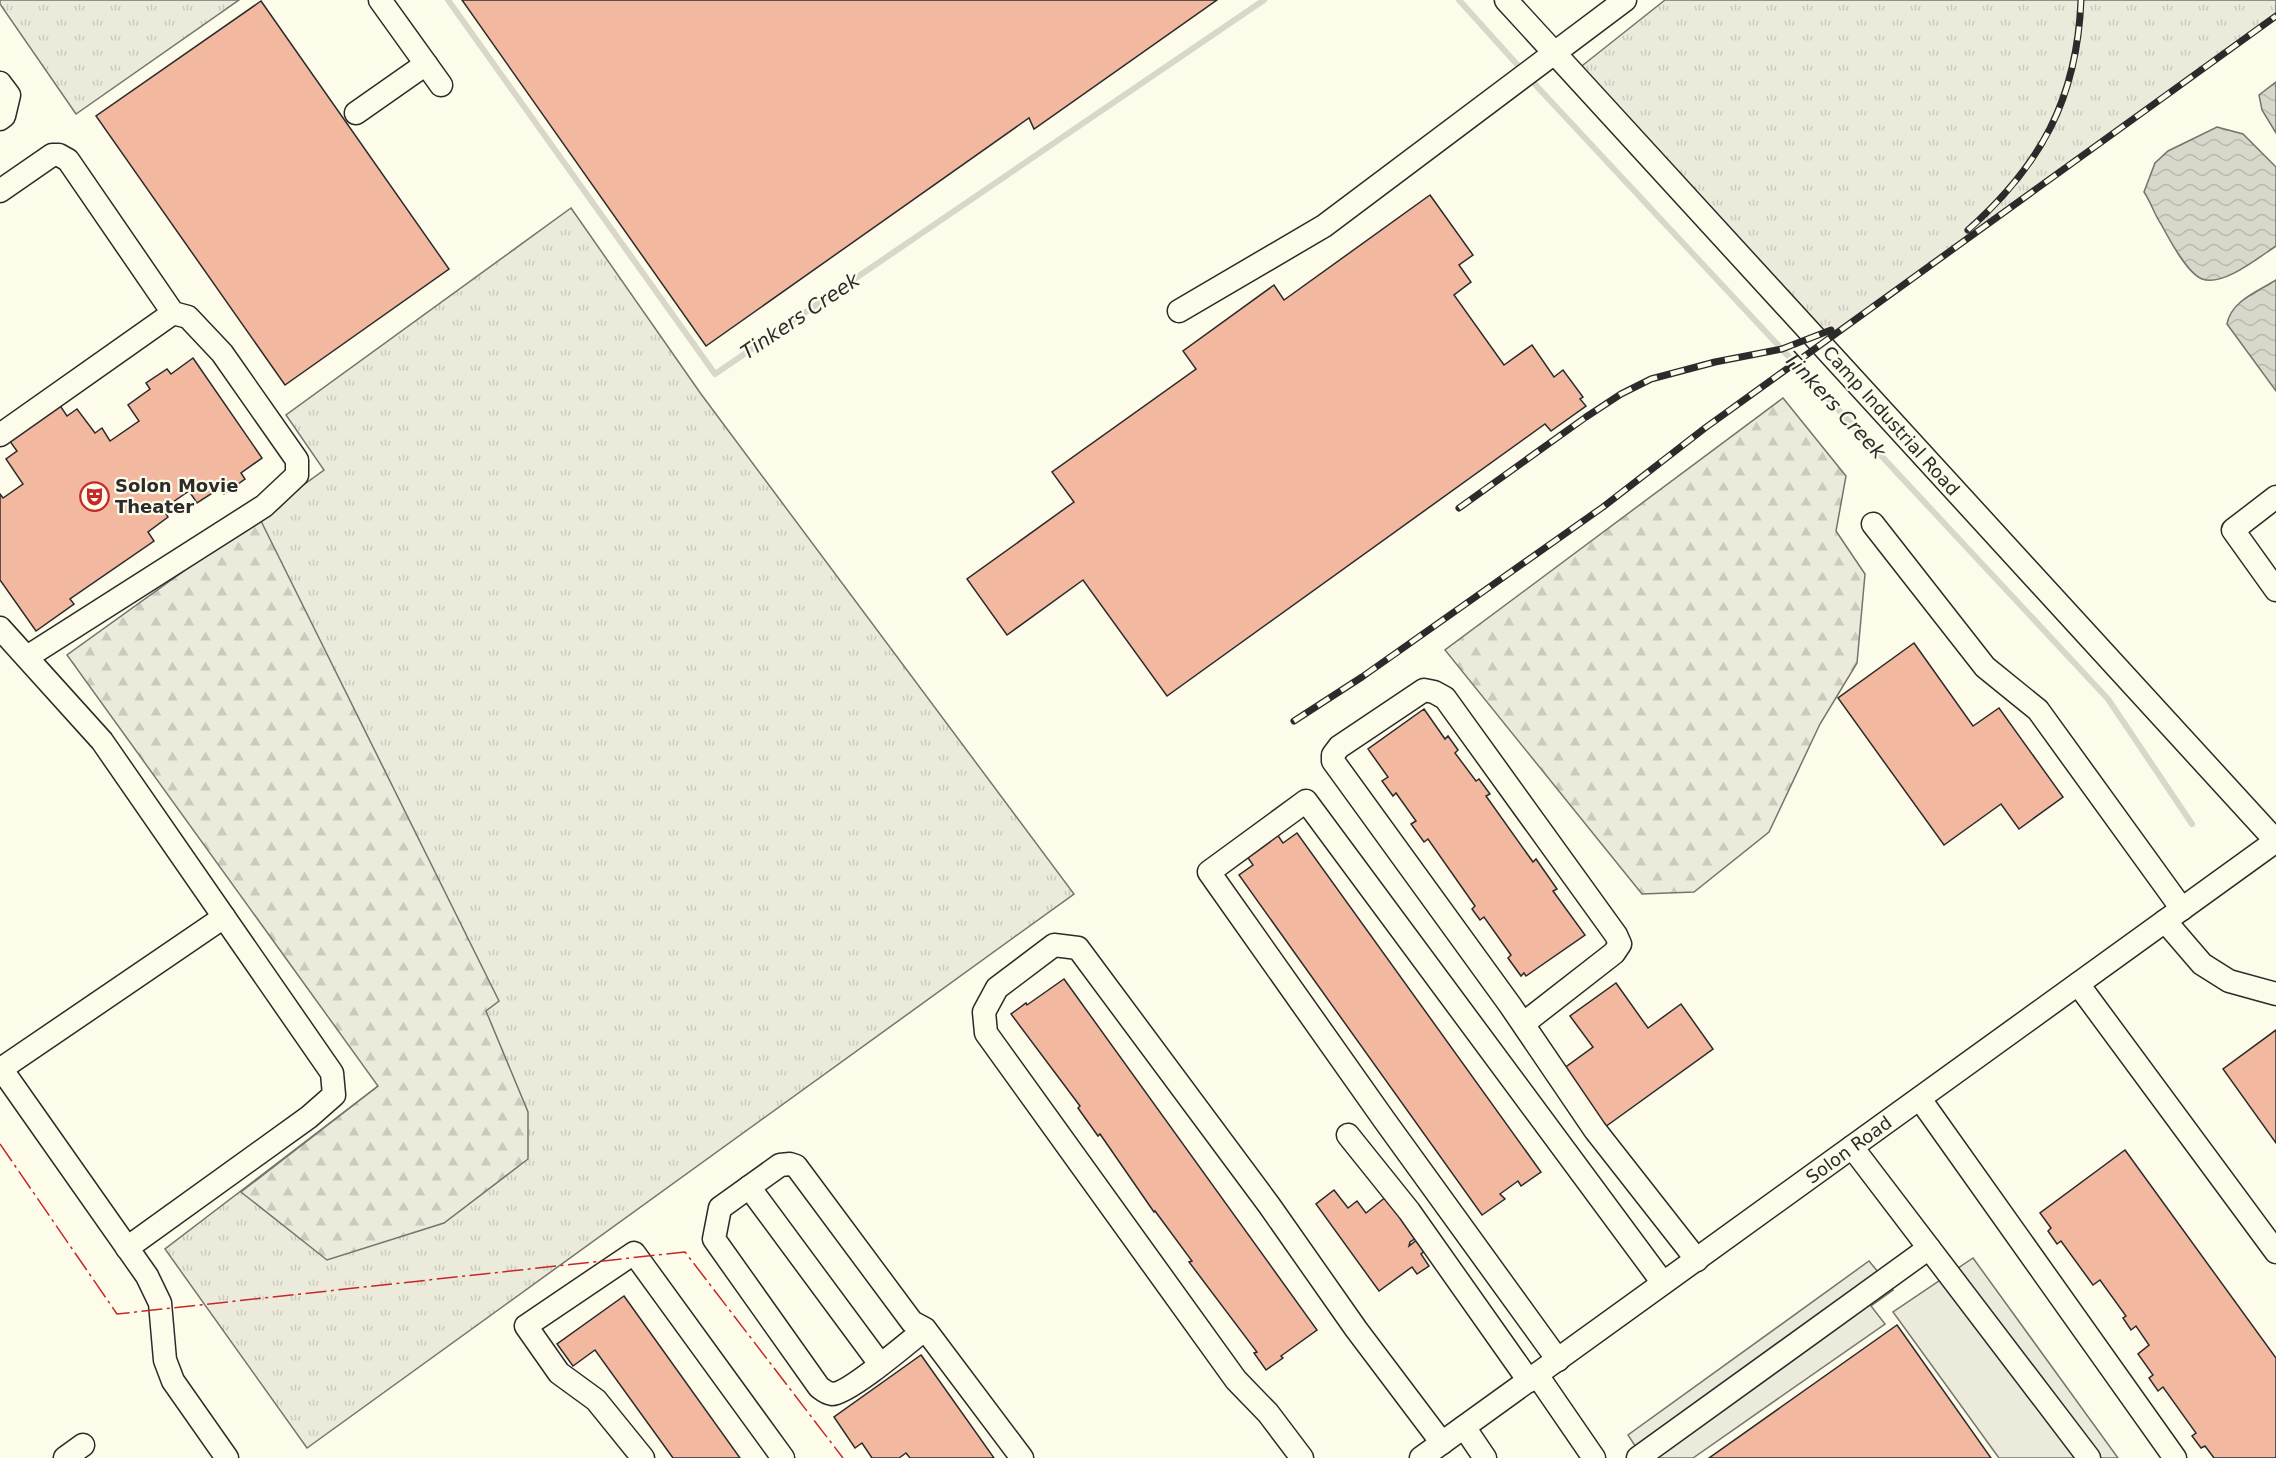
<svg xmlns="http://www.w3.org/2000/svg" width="2276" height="1458" font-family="'DejaVu Sans',sans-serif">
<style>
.grass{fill:url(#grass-tufts);stroke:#74746e;stroke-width:1.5}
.forest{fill:url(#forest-firs);stroke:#74746e;stroke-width:1.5}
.parking{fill:#eceadb;stroke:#74746e;stroke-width:1.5}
.water{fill:url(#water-waves);stroke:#74746e;stroke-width:1.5}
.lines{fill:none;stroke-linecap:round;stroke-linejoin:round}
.stream{stroke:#d8d7c9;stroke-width:6}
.building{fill:#f2b8a0;stroke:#2b2b2b;stroke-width:1.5}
.minor-casing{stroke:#2b2b2b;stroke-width:25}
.minor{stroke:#fdfbea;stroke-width:22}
.rail-casing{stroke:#2b2b2b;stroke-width:7}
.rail{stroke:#fdfbea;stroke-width:4.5;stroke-dasharray:14;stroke-linecap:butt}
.power{stroke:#c62828;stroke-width:1.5;stroke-dasharray:21 4.5 3 4.5;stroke-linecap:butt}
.labels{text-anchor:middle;stroke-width:4.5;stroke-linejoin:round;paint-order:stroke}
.street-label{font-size:18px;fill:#2b2b2b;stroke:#fdfbea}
.poi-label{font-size:18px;font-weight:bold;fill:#2b2b2b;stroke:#fdfbea;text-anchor:start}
.water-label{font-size:20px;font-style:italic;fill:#2b2b2b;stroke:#fdfbea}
</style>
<defs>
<pattern id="grass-tufts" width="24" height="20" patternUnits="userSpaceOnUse" patternTransform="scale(1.5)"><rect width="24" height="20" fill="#ecebdb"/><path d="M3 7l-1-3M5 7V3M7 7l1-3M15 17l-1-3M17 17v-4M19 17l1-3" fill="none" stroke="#cbcabc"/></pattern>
<pattern id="forest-firs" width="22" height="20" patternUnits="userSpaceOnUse" patternTransform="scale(1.5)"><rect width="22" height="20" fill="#ecebdb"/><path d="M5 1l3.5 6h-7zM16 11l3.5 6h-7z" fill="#cbcabc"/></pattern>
<pattern id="water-waves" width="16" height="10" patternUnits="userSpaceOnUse" patternTransform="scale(1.5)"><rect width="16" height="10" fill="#d8d7c9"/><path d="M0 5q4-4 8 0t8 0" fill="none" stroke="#bab9ad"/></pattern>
</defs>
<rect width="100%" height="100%" fill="#fdfbea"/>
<g class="grass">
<polygon points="0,0 239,0 76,114 0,4"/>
<polygon points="1665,0 2276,0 2276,16 1821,345 1573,73"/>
<polygon points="571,208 701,394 1074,894 307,1448 165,1249 378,1086 259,517 324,470 286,415"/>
</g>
<g class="forest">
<polygon points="1783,398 1846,476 1836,531 1865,574 1857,663 1820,724 1769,832 1694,892 1642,894 1445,650"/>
<polygon points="259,517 499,1001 486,1011 528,1112 528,1159 444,1223 327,1260 241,1192 378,1086 67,655"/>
</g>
<g class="parking">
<polygon points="1973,1258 2118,1458 1999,1458 1893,1312"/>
<polygon points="1869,1261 1893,1290 1871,1306 1885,1324 1693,1458 1643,1458 1628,1435"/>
</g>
<g class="water">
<polygon points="2276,82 2276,133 2262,110 2259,95"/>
<path d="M2217,127L2243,134L2276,167V246C2259,257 2223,287 2202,279C2187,273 2169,239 2161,224C2154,214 2151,202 2144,192L2155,163L2168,151Z"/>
<path d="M2276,280V391L2227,324C2231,301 2257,292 2276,280Z"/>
</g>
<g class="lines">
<g class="stream">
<polyline points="448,0 715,374 1264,0"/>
<polyline points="1459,0 1523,71"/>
<polyline points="1530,79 2108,699 2192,824"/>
</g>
</g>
<g class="building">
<polygon points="462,0 1217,0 1034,129 1029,118 706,346"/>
<polygon points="261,1 449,269 285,385 96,116"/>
<polygon points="1430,195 1473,255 1459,265 1471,282 1454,295 1504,365 1532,345 1554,377 1563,370 1583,397 1580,399 1586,406 1551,431 1545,424 1167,696 1083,580 1007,635 967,579 1074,502 1052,472 1196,369 1183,351 1274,285 1284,300"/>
<polygon points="193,358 262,458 241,473 245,479 224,494 220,488 197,503 189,491 163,509 168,517 148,532 154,541 70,599 74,604 36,631 0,580 0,494 3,498 23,484 6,459 17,451 9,440 59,404 67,416 77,409 95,433 102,428 110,441 139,421 128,405 150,389 146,383 167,369 171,374"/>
<polygon points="1914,643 1973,726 1999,708 2063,797 2019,829 2001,804 1944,845 1838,698"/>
<polygon points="1424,709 1445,739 1448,736 1458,750 1455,753 1476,781 1479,779 1490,794 1486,796 1533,862 1536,859 1557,889 1553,891 1585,935 1526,976 1524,973 1521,976 1508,958 1511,955 1484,917 1480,920 1472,909 1475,906 1428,839 1424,842 1411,824 1416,821 1396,793 1393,796 1382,781 1388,777 1368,749"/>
<polygon points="1274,830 1283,843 1297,833 1541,1172 1521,1186 1518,1181 1500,1194 1505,1199 1482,1215 1239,875 1253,865 1244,852"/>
<polygon points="1064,979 1317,1330 1281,1356 1283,1358 1266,1370 1254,1353 1257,1352 1189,1262 1192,1261 1155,1211 1154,1212 1100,1134 1098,1136 1078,1108 1080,1106 1011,1014 1026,1003 1027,1005"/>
<polygon points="1616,983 1648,1028 1681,1004 1713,1049 1605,1127 1563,1069 1593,1047 1570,1016"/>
<polygon points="2276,1030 2276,1143 2223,1069"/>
<polygon points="2125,1150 2276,1358 2276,1458 2214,1458 2205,1446 2201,1448 2192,1436 2196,1433 2163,1387 2158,1391 2149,1378 2153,1375 2138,1354 2149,1345 2136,1326 2131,1330 2123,1318 2126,1316 2100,1280 2093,1285 2061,1241 2057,1244 2048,1231 2051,1228 2040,1213"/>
<polygon points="1334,1190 1348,1208 1357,1201 1366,1213 1387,1196 1416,1238 1410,1242 1409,1246 1418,1239 1426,1250 1421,1254 1429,1266 1417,1274 1412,1267 1379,1291 1316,1204"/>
<polygon points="624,1296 740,1458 673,1458 595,1350 573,1366 557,1344"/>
<polygon points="1897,1325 1991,1458 1709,1458"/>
<polygon points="921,1355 994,1458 910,1458 906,1453 899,1458 872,1458 862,1443 855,1448 834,1417"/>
</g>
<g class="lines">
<defs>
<g id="minor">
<polyline points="380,0 441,85"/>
<polyline points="1506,0 2276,841"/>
<polyline points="0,83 9,95 4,116 0,119"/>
<polyline points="356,113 426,64"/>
<polyline points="0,191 52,155 59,155 68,160 173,313"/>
<polyline points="1179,311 1324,226 1625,0"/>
<polyline points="0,435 173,313 188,317 222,353 297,460 297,475 264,506 27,657"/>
<polyline points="2276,497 2233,530 2276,590"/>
<polyline points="1873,524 1985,667 2038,710 2182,909"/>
<polyline points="0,628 102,741 332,1073 334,1095 309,1117 127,1248"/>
<polyline points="2165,921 2202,964 2229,981 2276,994"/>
<polyline points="2078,984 2276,1252"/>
<polyline points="1523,1024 1614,953 1620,944 1616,935 1445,698 1434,692 1424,690 1339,747 1333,755 1333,761 1510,1005 1595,1130 1697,1260"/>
<polyline points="0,1067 147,1276 160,1303 165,1360 173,1381 227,1458"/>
<polyline points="1,1069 224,917"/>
<polyline points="1920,1099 2175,1458"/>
<polyline points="1348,1135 1409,1211 1529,1381"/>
<polyline points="1852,1147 2089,1458"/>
<polyline points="749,1187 880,1364"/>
<path d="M925,1329C909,1342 848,1394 832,1394C826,1393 823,1390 819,1387L714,1239L720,1208L780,1165L790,1164L796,1166L912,1322L925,1329L1022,1458"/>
<polyline points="1558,1360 1385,1121 1209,872 1306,801 1663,1283"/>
<polyline points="1537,1375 1594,1458"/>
<polyline points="1464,1427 1485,1458"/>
<polyline points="65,1458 83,1445"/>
<polyline points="643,1458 596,1400 559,1373 526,1326 634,1253 783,1458"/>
<polyline points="1302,1458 1268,1413 1236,1380 986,1033 984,1012 997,988 1054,945 1078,948 1269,1205 1356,1329 1442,1443"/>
<polyline points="1421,1458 2276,841"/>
<polyline points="1638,1458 1929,1248"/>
</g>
</defs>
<use href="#minor" class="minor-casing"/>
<use href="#minor" class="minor"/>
<defs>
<g id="rail">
<path d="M1968,230C2041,165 2077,99 2081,0"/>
<polyline points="1459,508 1586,417 1621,394 1651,379 1715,362 1782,349 1831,330"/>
<polyline points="1294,721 1362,677 1603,507 1705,428 2276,16"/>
</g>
</defs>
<use href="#rail" class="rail-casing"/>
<use href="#rail" class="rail"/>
<polyline class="power" points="0,1144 117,1314 685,1252 843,1458"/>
</g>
<defs>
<symbol id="theatre-ring" viewBox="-11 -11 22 22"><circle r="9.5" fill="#fdfbea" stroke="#c62828" stroke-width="1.5"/><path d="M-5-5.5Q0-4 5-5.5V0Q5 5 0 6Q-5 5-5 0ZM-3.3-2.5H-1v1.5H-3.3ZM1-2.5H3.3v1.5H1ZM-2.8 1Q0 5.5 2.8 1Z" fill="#c62828"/></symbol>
</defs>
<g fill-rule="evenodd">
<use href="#theatre-ring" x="78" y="480" width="33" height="33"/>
</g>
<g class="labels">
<g class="street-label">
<text transform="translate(1891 421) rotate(48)" y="6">Camp Industrial Road</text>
<text transform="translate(1849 1150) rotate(-36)" y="6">Solon Road</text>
</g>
<g class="poi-label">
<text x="115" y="492">Solon Movie<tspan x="115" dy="21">Theater</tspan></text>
</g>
<g class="water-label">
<text transform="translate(800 316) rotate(-34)" y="7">Tinkers Creek</text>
<text transform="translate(1835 405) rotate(47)" y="7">Tinkers Creek</text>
</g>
</g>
</svg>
